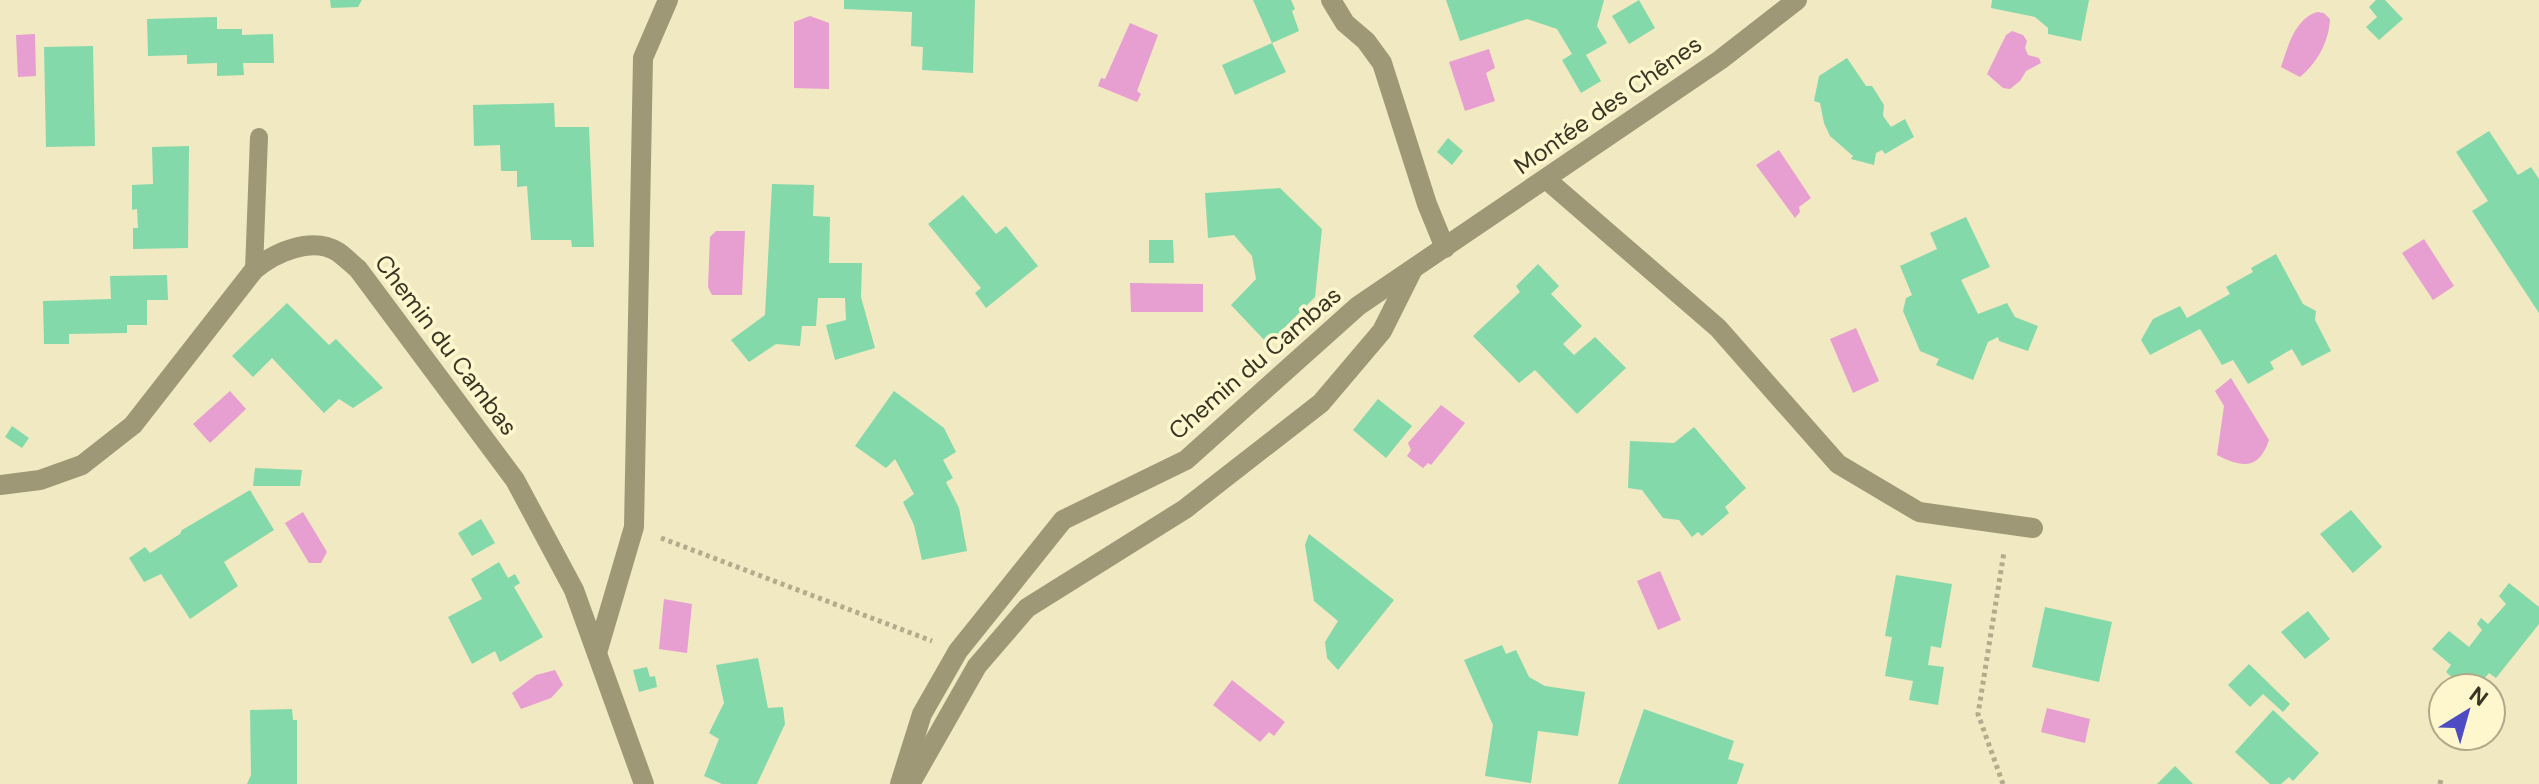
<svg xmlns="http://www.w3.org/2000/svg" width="2539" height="784" font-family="'DM Sans',sans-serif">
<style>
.water{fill:#e79ed1}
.building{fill:#84d9aa}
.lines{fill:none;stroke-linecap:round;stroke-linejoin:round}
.path{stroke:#b3ac8c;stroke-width:5;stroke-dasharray:4 4;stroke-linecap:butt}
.lane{stroke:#9f9876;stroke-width:18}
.street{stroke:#9f9876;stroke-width:20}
.labels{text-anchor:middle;stroke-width:7;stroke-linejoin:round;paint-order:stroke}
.street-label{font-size:24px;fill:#383525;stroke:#fef7cd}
</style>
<rect width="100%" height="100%" fill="#f1e9c1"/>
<g class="water">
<path d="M2317,12L2324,13L2330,19C2329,42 2317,63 2300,77L2281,67C2288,46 2295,19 2317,12Z"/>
<polygon points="810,16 829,23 829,89 794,88 794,22"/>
<polygon points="1130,23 1158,35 1137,91 1141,94 1137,102 1098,86 1101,78 1105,79"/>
<polygon points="2012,31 2023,35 2027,41 2025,48 2028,55 2039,58 2041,63 2026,71 2020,81 2010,89 2003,88 1987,74 2006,35"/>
<polygon points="35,34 36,76 18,77 16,35"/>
<polygon points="1489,49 1495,68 1486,73 1495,101 1465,111 1449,62"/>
<polygon points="1779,150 1811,198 1799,207 1800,212 1795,218 1756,165"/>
<polygon points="716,231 745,231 742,295 712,295 708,287 710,237"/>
<polygon points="2424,239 2454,286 2433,300 2402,253"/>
<polygon points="1130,283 1203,284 1203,312 1131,312"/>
<polygon points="1856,328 1879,381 1853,393 1830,339"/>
<path d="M2231,378L2269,440C2259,470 2242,468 2217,455L2224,406L2215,391Z"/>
<polygon points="230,391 246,409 210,443 193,424"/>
<polygon points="1441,405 1465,423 1431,465 1428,463 1423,468 1407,456 1411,450 1408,443"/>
<polygon points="303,512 327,552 321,563 309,563 285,523"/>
<polygon points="1660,571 1681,620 1658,630 1637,581"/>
<polygon points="664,599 692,604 687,653 659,649"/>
<polygon points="555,670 563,685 551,698 521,709 512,693 536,675"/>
<polygon points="1232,680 1285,722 1274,736 1269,732 1260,742 1213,705"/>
<polygon points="2047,708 2090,719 2085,743 2041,732"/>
</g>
<g class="building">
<polygon points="330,0 362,0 358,7 331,8"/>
<polygon points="844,0 975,0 973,73 922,70 923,47 911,46 912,12 844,9"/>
<polygon points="1253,0 1291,0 1295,9 1292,11 1299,31 1272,43"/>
<polygon points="1446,0 1604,0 1597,26 1607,43 1586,55 1601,81 1581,93 1562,60 1572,54 1557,29 1527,19 1460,41"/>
<polygon points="1639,0 1655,28 1629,44 1612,16"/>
<polygon points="1992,0 2089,0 2081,41 2048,34 2048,28 2035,17 1991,8"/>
<polygon points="2376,0 2385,0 2403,19 2379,40 2366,27 2377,17 2369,7"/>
<polygon points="217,17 217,29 242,29 242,35 273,34 274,63 243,63 244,75 217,76 217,63 187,64 187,55 148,56 147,19"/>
<polygon points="1272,43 1286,72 1235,95 1222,65"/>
<polygon points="93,46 95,146 46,147 44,47"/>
<polygon points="1847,58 1866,86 1872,86 1884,105 1883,116 1891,127 1905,119 1914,137 1885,154 1882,150 1876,153 1874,165 1851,159 1853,156 1830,136 1824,123 1820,103 1814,101 1819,76"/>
<polygon points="554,103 555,127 589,127 594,247 572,247 571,240 531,240 527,186 517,187 517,171 501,171 500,145 474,146 473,105"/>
<polygon points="2489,131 2518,175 2531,167 2539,179 2539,313 2472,211 2488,201 2456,152"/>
<polygon points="1448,138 1463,151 1452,165 1437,152"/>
<polygon points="189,146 188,248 133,249 133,228 138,228 137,209 132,210 132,185 153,184 152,147"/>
<polygon points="772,184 814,185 813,216 830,217 829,263 862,263 861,297 875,348 835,360 826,325 846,320 845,298 818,298 816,326 802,326 800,346 776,344 749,362 731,340 765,315"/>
<polygon points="1280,188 1322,229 1315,297 1268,344 1231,305 1256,279 1252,256 1234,235 1208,238 1205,193"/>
<polygon points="963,195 996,234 1006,226 1038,266 986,308 975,293 981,288 928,224"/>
<polygon points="1966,217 1990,267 1961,280 1978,314 2007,303 2015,317 2038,326 2028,351 1999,341 1998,337 1988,342 1973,380 1936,365 1939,359 1920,351 1903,311 1906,298 1912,295 1900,266 1937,249 1930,233"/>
<polygon points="1149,240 1173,240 1174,263 1149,263"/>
<polygon points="2276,254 2303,304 2316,311 2315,320 2331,351 2302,366 2292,349 2270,362 2274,369 2248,384 2233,360 2222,365 2200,329 2150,355 2141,340 2153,319 2180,306 2187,318 2230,294 2226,287 2253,272 2251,268"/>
<polygon points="1538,264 1559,286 1551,294 1582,326 1563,344 1574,355 1595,337 1626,368 1577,414 1535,370 1519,383 1473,336 1520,292 1516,286"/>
<polygon points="167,275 168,300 147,300 147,325 127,325 127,333 69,334 69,344 44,344 43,301 111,299 110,276"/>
<polygon points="287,303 329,345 336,339 383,388 353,408 339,399 324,413 272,358 253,377 232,356"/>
<polygon points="894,391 944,428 956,452 943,460 953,478 946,482 959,508 967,551 922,560 914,525 903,502 914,494 895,459 886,468 855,446"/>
<polygon points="1378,399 1412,426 1386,458 1353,430"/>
<polygon points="12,426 29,438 22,448 5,437"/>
<polygon points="1694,427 1746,488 1725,507 1729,513 1702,536 1698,532 1692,537 1679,520 1663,518 1642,490 1628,488 1630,441 1674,443"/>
<polygon points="255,468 302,470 300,486 253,486"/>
<polygon points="250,490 274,530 224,562 238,586 190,619 161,574 144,582 129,558 145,547 150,553 180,534 182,530"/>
<polygon points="2351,510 2382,547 2353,573 2320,534"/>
<polygon points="481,519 495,543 472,556 458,533"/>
<polygon points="1309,534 1394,600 1338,670 1327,658 1325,642 1338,621 1314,601 1305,545"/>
<polygon points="499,562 508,578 515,574 520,583 514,587 543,637 500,662 495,651 472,664 448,617 482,599 471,579"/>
<polygon points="1896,575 1952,584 1941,648 1931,646 1928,665 1944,667 1938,705 1909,700 1913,681 1885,676 1892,637 1885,636"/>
<polygon points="2509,583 2539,607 2539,624 2496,678 2489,673 2483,680 2480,677 2470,688 2464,688 2446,672 2451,665 2432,649 2449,631 2469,647 2482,630 2477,624 2481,618 2488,624 2506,604 2499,596"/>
<polygon points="2045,607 2112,622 2099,682 2032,667"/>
<polygon points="2308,611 2330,639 2305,659 2281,632"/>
<polygon points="1502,645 1506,654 1516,650 1529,677 1545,686 1585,692 1578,736 1538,731 1531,783 1485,776 1493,725 1464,660"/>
<polygon points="758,658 768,708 783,707 785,724 757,784 722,784 704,776 719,739 709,733 724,703 716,665"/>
<polygon points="2249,664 2290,704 2283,712 2263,694 2250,707 2228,685"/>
<polygon points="647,667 650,677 655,676 657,687 639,692 633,670"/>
<polygon points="292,709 293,720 297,720 297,784 247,784 251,775 250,710"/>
<polygon points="1644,709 1734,741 1728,759 1744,764 1737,784 1618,784"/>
<polygon points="2273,710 2319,753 2293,781 2289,777 2281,784 2270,784 2235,752"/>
<polygon points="2175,766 2193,784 2157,784"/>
</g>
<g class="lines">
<g class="path">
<polyline points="661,538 932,641"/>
<polyline points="2003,784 1978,714 2004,552"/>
<polyline points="2440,784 2441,779"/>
</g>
<polyline class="lane" points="254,270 259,137"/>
<g class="street">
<polyline points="1331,0 1345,23 1366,41 1382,63 1427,204 1445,248"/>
<polyline points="1547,180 1718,328 1838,464 1919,512 2033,528"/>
<path d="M0,485L40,480L82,465L133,425L254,270C275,252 312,236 338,252C345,257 352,264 358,269L515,480L574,590L644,784"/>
<polyline points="597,653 634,527 643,58 668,0"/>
<polyline points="900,784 922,714 958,651 1063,520 1186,460 1358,306 1720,60 1797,0"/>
<polyline points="910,784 977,666 1027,608 1185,509 1321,403 1382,331 1412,271"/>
</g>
</g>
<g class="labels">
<g class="street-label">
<text transform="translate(1608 105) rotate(-35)" y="8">Montée des Chênes</text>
<text transform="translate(446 345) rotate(53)" y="8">Chemin du Cambas</text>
<text transform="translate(1255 363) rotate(-41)" y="8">Chemin du Cambas</text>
</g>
</g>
<g transform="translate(2467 712) rotate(37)"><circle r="38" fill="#fef7cd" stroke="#afa98a" stroke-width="2"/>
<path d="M0-6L14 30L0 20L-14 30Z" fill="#4f4cc3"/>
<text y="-12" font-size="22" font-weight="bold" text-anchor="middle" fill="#383525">N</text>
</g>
</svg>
